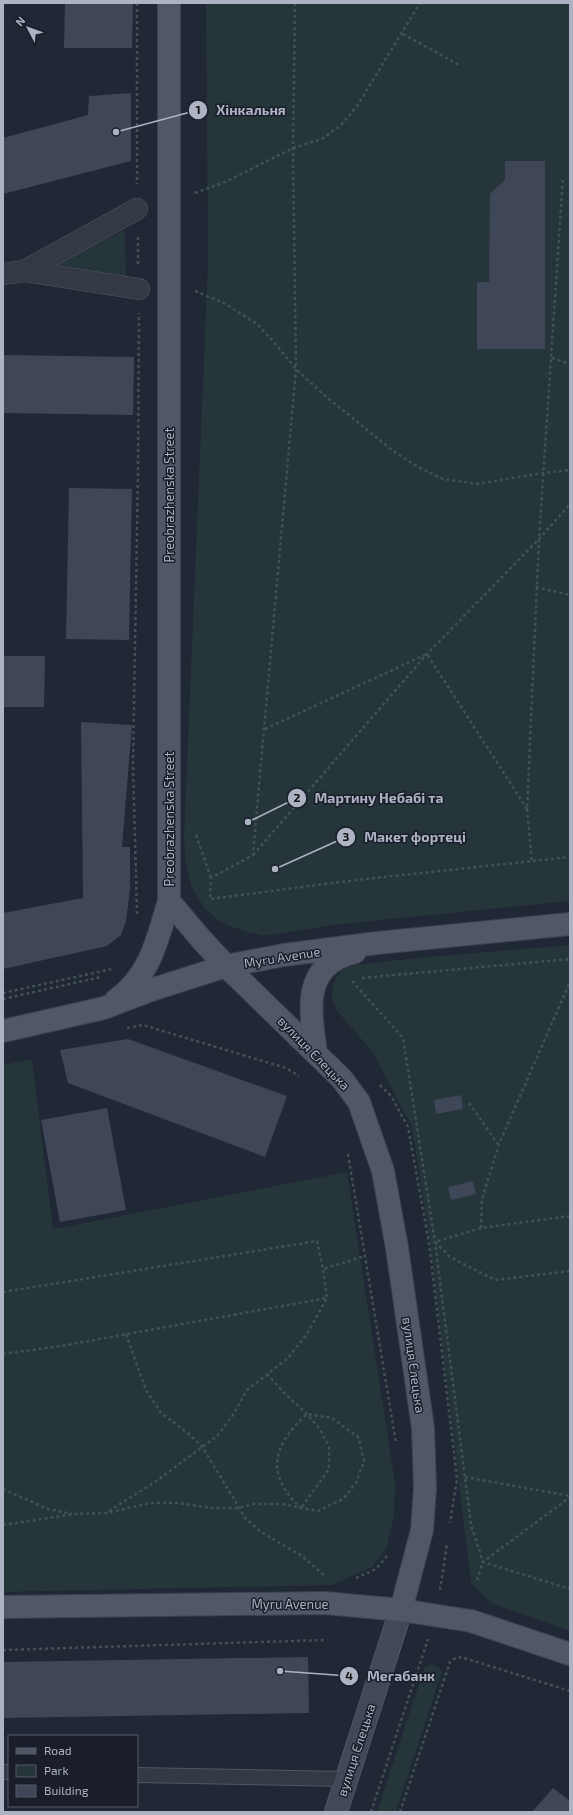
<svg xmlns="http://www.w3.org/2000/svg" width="573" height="1815" font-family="'Exo 2',sans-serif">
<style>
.green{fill:#253539}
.building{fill:#3e4658}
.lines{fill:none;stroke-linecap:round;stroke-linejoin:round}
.service-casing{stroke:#515664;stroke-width:16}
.pedestrian-casing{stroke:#515664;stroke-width:22}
.secondary-casing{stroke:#515664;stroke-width:24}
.primary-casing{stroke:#3d4250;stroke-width:24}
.path{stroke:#425156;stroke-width:2.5;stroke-dasharray:3 3;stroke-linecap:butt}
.service{stroke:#343946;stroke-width:14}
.pedestrian{stroke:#343946;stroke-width:21}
.secondary{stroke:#424759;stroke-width:22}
.primary{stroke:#515766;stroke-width:22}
.labels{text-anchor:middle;stroke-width:3;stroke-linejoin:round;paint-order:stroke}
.street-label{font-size:13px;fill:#aeb3c3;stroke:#191e2a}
.leader{fill:none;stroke:#aeb3c3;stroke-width:1.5}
.callout-dot{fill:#aeb3c3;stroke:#191e2a;stroke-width:1.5}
.mark-label{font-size:12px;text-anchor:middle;font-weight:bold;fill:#111}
.callout-label{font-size:14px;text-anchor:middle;font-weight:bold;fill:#aeb3c3;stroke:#191e2a;stroke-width:3;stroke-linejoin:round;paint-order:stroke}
</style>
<rect width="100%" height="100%" fill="#202735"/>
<g class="green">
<polygon points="206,3 570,3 570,901 333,925 264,936 244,931 222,923 205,909 191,886 185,859 184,836 208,263"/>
<polygon points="125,230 126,277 53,264"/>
<polygon points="570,945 570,1631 491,1603 471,1583 430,1243 412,1127 372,1051 346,1022 336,1009 332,997 333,983 341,971 354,965 417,958"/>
<polygon points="32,1059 53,1229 347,1172 395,1483 394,1515 387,1547 372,1567 332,1585 3,1592 3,1065"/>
<polygon points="430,1664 437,1666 442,1671 396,1812 377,1812 424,1668"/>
</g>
<g class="building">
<polygon points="65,3 133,3 132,48 64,48"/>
<polygon points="131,93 131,161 3,194 3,138 88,115 89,96"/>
<polygon points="505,161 545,161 545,349 477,349 477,282 489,282 490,194 505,180"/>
<polygon points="3,355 134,357 133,415 3,413"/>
<polygon points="69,488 132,489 129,640 66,639"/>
<polygon points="3,656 45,656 44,707 3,707"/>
<polygon points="81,722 132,725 122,847 130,847 130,890 126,921 121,935 107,946 3,969 3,913 83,898"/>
<polygon points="128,1039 287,1096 265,1157 68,1083 60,1050"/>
<polygon points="461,1095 463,1109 436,1114 434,1100"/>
<polygon points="107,1108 126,1210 60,1222 41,1120"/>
<polygon points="473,1181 476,1194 451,1200 448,1187"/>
<polygon points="308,1657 309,1713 3,1718 3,1662"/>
<polygon points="553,1788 570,1801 570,1812 532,1812"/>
</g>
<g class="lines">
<defs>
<g id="service">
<polyline points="3,1772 9,1772"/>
<polyline points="137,1775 347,1779"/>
</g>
<g id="pedestrian">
<polyline points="24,271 137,209"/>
<polyline points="3,274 24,271 139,289"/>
</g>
<polyline id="secondary" points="336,1812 401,1610"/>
<g id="primary">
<polyline points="169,3 169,901 201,939 226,966 342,1079 359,1102 383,1171 397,1248 423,1428 425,1488 422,1530 401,1610"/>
<path d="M116,1000C151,975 157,940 169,901"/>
<polyline points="3,1031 104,1008 151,990 226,966 284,955 377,943 570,924"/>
<path d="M316,1053C312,1022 302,979 335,960C341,956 349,954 355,952"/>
<polyline points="3,1607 325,1603 401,1610 471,1621 570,1654"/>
</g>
</defs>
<use href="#service" class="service-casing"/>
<use href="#pedestrian" class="pedestrian-casing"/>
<use href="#secondary" class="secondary-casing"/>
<use href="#primary" class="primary-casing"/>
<g class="path">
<polyline points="137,3 137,184"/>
<polyline points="295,3 293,148 296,369 254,842 253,855 211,878 210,899 356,880 570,857"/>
<polyline points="403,34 459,65"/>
<polyline points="195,193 225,182 293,148 322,139 341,125 357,106 420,3"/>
<polyline points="138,237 138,264"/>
<polyline points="195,291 224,303 257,324 273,341 296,369 324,395 392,450 418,467 443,479 477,484 543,473 570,470"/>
<polyline points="552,358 570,364"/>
<polyline points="536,587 570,595"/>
<polyline points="265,729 427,654 527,809 539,539 563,177"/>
<polyline points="527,809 532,861"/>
<polyline points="196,835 211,878"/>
<polyline points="253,855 427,654 539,539 570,504"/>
<polyline points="137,914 133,764 138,470 139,313"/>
<polyline points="362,978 570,959"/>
<polyline points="352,981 403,1038 435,1242 471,1525 483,1562 570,1497"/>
<polyline points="3,993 112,969"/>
<polyline points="3,999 101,977"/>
<polyline points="127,1028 143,1025 286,1068 299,1076"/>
<polyline points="380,1085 391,1096 408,1127 429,1243 457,1479 450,1523"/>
<polyline points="469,1103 498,1144"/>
<polyline points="348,1154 396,1443"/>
<polyline points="570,1216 481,1228 435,1242 450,1257 495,1280 570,1271"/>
<polyline points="481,1228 482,1199 499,1144 570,982"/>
<polyline points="3,1292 317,1241 323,1269"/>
<polyline points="126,1334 146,1390 161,1413 189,1434 203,1448 246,1519 261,1532 302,1556 326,1577"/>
<polyline points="3,1354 61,1346 327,1298 323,1269 365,1256"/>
<polyline points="267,1374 285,1394 307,1414 320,1429 329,1447 329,1469 301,1508"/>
<polyline points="465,1477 570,1496"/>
<polyline points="3,1489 48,1509 72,1514"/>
<polyline points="109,1511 155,1482 217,1436 233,1415 247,1390 288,1358 307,1334 327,1298"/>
<path d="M3,1525L75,1514L107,1513L150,1503H178L211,1508H238L254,1504H282L318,1511L343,1499L356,1483L364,1461L359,1438L332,1418L307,1414C273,1445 264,1474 301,1508"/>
<polyline points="356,1578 376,1569 387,1556"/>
<polyline points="477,1580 483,1562 570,1589"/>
<polyline points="440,1590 447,1544"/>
<polyline points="3,1650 325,1640"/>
<polyline points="371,1812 428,1639"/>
<polyline points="400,1812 450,1662 457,1657 464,1658 570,1691"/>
</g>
<use href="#service" class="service"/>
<use href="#pedestrian" class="pedestrian"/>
<use href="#secondary" class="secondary"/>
<use href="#primary" class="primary"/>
</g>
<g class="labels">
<g class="street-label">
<text transform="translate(169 495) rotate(-90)" y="5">Preobrazhenska Street</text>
<text transform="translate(169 819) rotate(-90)" y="5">Preobrazhenska Street</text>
<text transform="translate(282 957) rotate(-9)" y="5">Myru Avenue</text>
<text transform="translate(314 1053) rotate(46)" y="5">вулиця Єлецька</text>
<text transform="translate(414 1365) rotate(82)" y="5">вулиця Єлецька</text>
<text x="290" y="1609">Myru Avenue</text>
<text transform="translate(356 1750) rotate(-72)" y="5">вулиця Єлецька</text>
</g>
</g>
<path class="leader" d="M116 132L198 110M248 822L297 798M275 869L346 837M280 1671L349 1676"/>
<g class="callout-dot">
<circle cx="116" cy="132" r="4"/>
<circle cx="248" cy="822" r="4"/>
<circle cx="275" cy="869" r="4"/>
<circle cx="280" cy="1671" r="4"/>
<circle cx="198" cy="110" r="10"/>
<circle cx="297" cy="798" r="10"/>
<circle cx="346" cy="837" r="10"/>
<circle cx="349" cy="1676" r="10"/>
</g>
<g class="mark-label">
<text x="198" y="114">1</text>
<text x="297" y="802">2</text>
<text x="346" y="841">3</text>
<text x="349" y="1680">4</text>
</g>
<g class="callout-label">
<text x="251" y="115">Хінкальня</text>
<text x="379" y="803">Мартину Небабі та</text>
<text x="415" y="842">Макет фортеці</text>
<text x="401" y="1681">Мегабанк</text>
</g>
<rect width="573" height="1815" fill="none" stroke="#aeb3c3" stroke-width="8"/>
<rect x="8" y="1735" width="130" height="72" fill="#191e2a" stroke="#555a67"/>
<rect x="16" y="1748" width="20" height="6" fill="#515766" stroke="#555a67"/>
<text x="44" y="1755" font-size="12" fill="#aeb3c3">Road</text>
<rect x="16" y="1765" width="20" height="12" fill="#253539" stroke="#555a67"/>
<text x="44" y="1775" font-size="12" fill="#aeb3c3">Park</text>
<rect x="16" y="1785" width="20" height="12" fill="#3e4658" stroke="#555a67"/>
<text x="44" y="1795" font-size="12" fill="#aeb3c3">Building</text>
<g transform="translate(28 28) rotate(311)" stroke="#191e2a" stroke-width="3" paint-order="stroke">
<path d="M0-3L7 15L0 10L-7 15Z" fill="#aeb3c3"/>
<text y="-6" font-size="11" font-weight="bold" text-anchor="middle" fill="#aeb3c3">N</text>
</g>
</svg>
